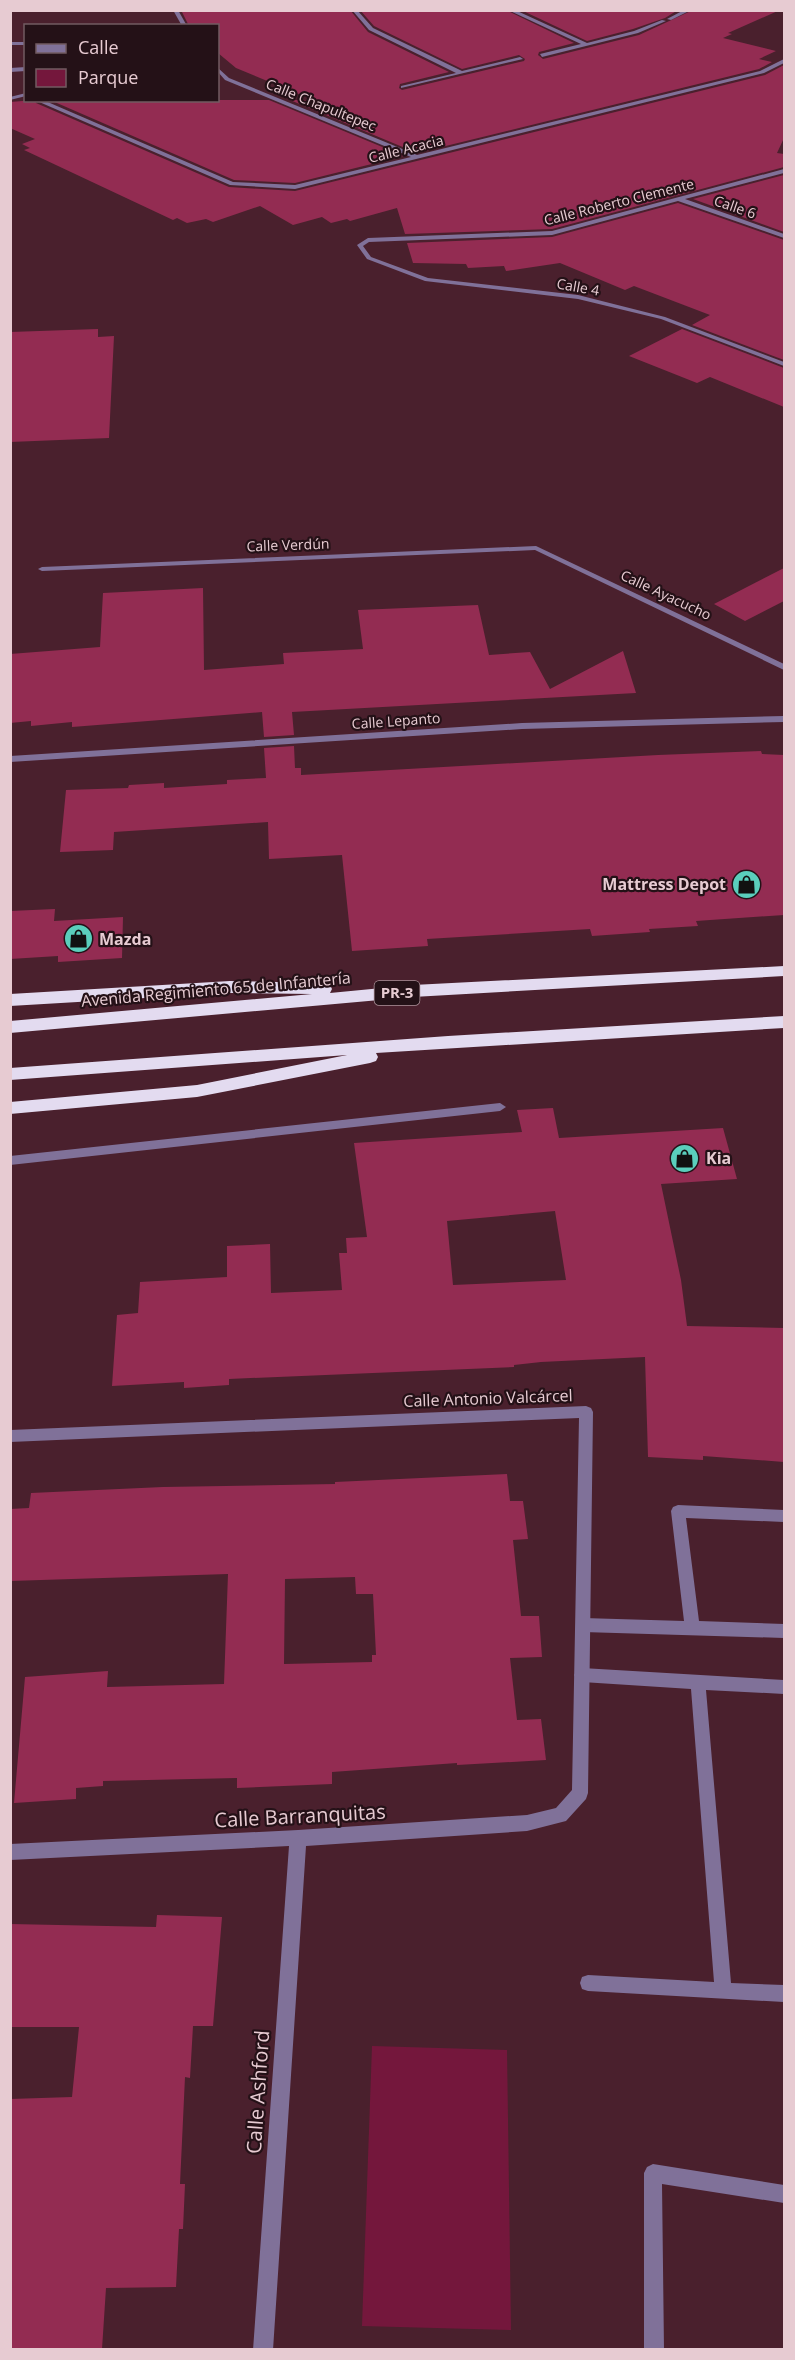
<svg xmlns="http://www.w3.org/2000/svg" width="795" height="2360" font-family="'Open Sans',sans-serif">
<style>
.green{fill:#74173c}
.building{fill:#932c52;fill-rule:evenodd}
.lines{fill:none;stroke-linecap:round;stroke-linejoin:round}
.lane{fill:#807199;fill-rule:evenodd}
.street{fill:#807199;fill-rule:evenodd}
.highway{fill:#e3dbf0;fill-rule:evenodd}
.labels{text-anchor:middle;stroke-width:4.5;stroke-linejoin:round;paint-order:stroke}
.far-street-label{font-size:14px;fill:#e7cbd2;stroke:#241117}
.shield{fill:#241117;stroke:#ac939a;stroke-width:1.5}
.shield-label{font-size:15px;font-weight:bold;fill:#e7cbd2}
.poi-label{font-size:16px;font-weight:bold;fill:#e7cbd2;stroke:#241117;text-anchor:start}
.street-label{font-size:16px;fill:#e7cbd2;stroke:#241117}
.near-street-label{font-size:20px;fill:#e7cbd2;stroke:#241117}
</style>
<rect width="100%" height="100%" fill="#4a202d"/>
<polygon class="green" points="372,2046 507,2050 511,2330 362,2326"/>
<g class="building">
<polygon points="181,10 350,10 368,32 449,72 400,84 399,88 402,90 524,61 525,59 519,55 462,69 374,26 360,10 506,10 574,43 539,52 538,55 543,59 639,35 693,10 780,10 728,33 732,34 723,38 776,51 759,59 772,62 759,69 417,153 290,100 313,100 236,68 218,53 218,26 189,26"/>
<polygon points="521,10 678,10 665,18 633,29 587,41"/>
<polygon points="784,65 784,138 777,153 784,154 784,167 552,229 405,234 397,208 350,221 347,219 331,223 322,217 293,225 260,206 213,222 206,219 187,223 177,218 173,220 24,150 30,148 22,144 35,139 10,128 10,102 35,100 36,103 229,187 295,191 765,75"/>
<polygon points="50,100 269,100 404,156 295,183 234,180"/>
<polygon points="784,175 784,232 693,199"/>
<polygon points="678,203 784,240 784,360 692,325 710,315 634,286 625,290 560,263 506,271 504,266 468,268 466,264 413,263 407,243 552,237"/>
<polygon points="98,329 98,337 114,336 109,438 10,442 10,332"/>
<polygon points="682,329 784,368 784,407 710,377 697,383 629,356"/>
<polygon points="784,568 784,601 745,621 714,604"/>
<polygon points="203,588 204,670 284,664 283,653 363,649 358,610 478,605 489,655 530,652 550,689 623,651 636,693 292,712 294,735 264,737 262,712 72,727 72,722 31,726 31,721 10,723 10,654 100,647 103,593"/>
<polygon points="294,746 295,768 301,768 301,775 658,755 761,751 762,754 784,755 784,915 696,921 698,926 649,929 650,932 592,936 590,929 427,939 428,946 352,951 342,855 269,859 268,822 114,832 113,850 60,852 66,790 128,788 129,785 164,783 164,788 227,784 227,780 266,778 264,748"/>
<polygon points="55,909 54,921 123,917 122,958 58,962 58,956 10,959 10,911"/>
<path d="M553,1108L559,1138L723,1128L737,1179L661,1184L681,1280L687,1326L784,1328V1462L703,1456V1460L648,1457L645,1357L541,1362L514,1365V1367L229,1379V1385L184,1388V1382L112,1386L117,1315L138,1313L140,1282L227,1277V1246L270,1244L271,1293L342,1290L339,1253H347L346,1238L367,1237L354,1143L522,1132L517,1110ZM555,1211L566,1280L453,1285L447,1221Z"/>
<path d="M507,1474L510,1501H523L528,1539L513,1540L521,1616H539L542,1657L510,1658L517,1720L541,1719L546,1760L457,1765V1763L332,1772V1784L237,1788V1778L103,1781V1786L76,1788V1799L14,1803L25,1677L108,1671L107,1687L224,1684L228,1574L10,1581V1509L29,1508L31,1493L163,1487L335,1484V1482ZM355,1577L356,1594H373L376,1655H372V1662L284,1664L285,1579Z"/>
<polygon points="157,1915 222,1917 213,2026 193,2026 190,2078 185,2077 180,2184 185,2184 183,2229 179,2229 176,2287 106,2288 102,2349 10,2349 10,2099 72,2097 79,2027 10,2027 10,1924 156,1927"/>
</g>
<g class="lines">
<g class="lane">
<rect x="10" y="42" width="16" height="3"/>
<polygon points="26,67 26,71 10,72 10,68"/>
<polygon points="500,1103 506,1107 500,1111 10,1165 10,1156"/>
<polygon points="678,1505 784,1510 784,1522 686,1518 699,1621 784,1624 784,1638 583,1632 578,1630 576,1625 578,1620 583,1618 684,1621 671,1511 673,1507"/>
<polygon points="582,1668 784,1680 784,1694 706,1690 731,1983 784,1985 784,2002 588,1991 582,1989 580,1983 582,1977 588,1975 714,1982 691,1689 582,1682 577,1680 574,1675 577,1670"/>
<polygon points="653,2164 784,2185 784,2203 662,2184 664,2350 644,2350 644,2173 647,2167"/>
</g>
<g class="street">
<polygon points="173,10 178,10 187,26 182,26"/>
<polygon points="352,10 357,10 373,28 462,71 520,57 523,59 401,88 401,86 456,73 369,30"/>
<polygon points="508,10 515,10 587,43 634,31 662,20 666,21 638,33 542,57 540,54 581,44"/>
<polygon points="684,10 691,10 671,20 667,19"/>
<polygon points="784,59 784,63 764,73 295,189 230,185 37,101 43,100 233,182 295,185 411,157 225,80 218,72 218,68 229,78 417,155 760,71"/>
<polygon points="26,93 26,96 10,100 10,97"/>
<polygon points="784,169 784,173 685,199 784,234 784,238 678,201 552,235 369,242 363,246 371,257 428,278 578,295 665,317 784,362 784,366 661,319 578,299 425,281 367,259 357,245 368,238 552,231"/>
<polygon points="536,546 784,664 784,670 535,550 42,571 38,569 42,567"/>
<polygon points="784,716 784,722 522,729 10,762 10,756 522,723"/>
<polygon points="586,1406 591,1408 593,1412 588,1793 586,1799 566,1821 527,1831 306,1846 273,2350 253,2350 289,1846 10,1860 10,1844 298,1830 527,1815 556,1808 572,1790 579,1418 10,1442 10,1430"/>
</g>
<g class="highway">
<polygon points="784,966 784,976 413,997 10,1033 10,1021 312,994 230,993 10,1006 10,994 230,981 324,983 330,985 332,989 330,993 413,985"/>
<polygon points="784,1016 784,1028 376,1053 378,1057 376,1061 370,1063 197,1097 10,1114 10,1102 197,1085 347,1055 10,1080 10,1068 448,1036"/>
</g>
</g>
<defs>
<symbol id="shop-disc" viewBox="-11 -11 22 22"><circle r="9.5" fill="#5acebc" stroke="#241117"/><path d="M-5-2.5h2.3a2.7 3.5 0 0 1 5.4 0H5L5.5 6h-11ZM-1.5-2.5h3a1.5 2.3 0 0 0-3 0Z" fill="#111"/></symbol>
</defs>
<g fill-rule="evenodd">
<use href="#shop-disc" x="730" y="868" width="33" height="33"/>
<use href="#shop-disc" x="62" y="922" width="33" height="33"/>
<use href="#shop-disc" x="668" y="1142" width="33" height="33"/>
</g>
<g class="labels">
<g class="far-street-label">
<text transform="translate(321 105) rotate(22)" y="5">Calle Chapultepec</text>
<text transform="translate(406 149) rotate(-14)" y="5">Calle Acacia</text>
<text transform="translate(619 202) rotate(-14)" y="5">Calle Roberto Clemente</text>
<text transform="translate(735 207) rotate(19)" y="5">Calle 6</text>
<text transform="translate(578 287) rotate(10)" y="5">Calle 4</text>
<text transform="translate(288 545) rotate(-2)" y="5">Calle Verdún</text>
<text transform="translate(666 595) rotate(25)" y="5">Calle Ayacucho</text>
<text transform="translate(396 721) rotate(-4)" y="5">Calle Lepanto</text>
</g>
<rect class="shield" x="374.5" y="981" width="45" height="24" rx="4.5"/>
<g class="shield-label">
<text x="397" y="998">PR-3</text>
</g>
<g class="poi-label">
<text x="726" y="890" text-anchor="end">Mattress Depot</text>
<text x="99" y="945">Mazda</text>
<text x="706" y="1164">Kia</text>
</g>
<g class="street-label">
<text transform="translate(216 989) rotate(-5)" y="6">Avenida Regimiento 65 de Infantería</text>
<text transform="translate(488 1398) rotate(-2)" y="6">Calle Antonio Valcárcel</text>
</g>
<g class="near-street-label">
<text transform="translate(300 1816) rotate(-3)" y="7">Calle Barranquitas</text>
<text transform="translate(258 2092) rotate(-86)" y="7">Calle Ashford</text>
</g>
</g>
<rect width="795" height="2360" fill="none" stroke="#e7cbd2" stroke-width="24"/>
<rect x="24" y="24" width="195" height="78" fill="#241117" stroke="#725b62" stroke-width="1.5"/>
<rect x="36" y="44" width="30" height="9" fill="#807199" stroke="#725b62" stroke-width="1.5"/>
<text x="78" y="54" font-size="18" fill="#e7cbd2">Calle</text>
<rect x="36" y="69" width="30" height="18" fill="#74173c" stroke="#725b62" stroke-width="1.5"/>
<text x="78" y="84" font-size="18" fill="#e7cbd2">Parque</text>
</svg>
